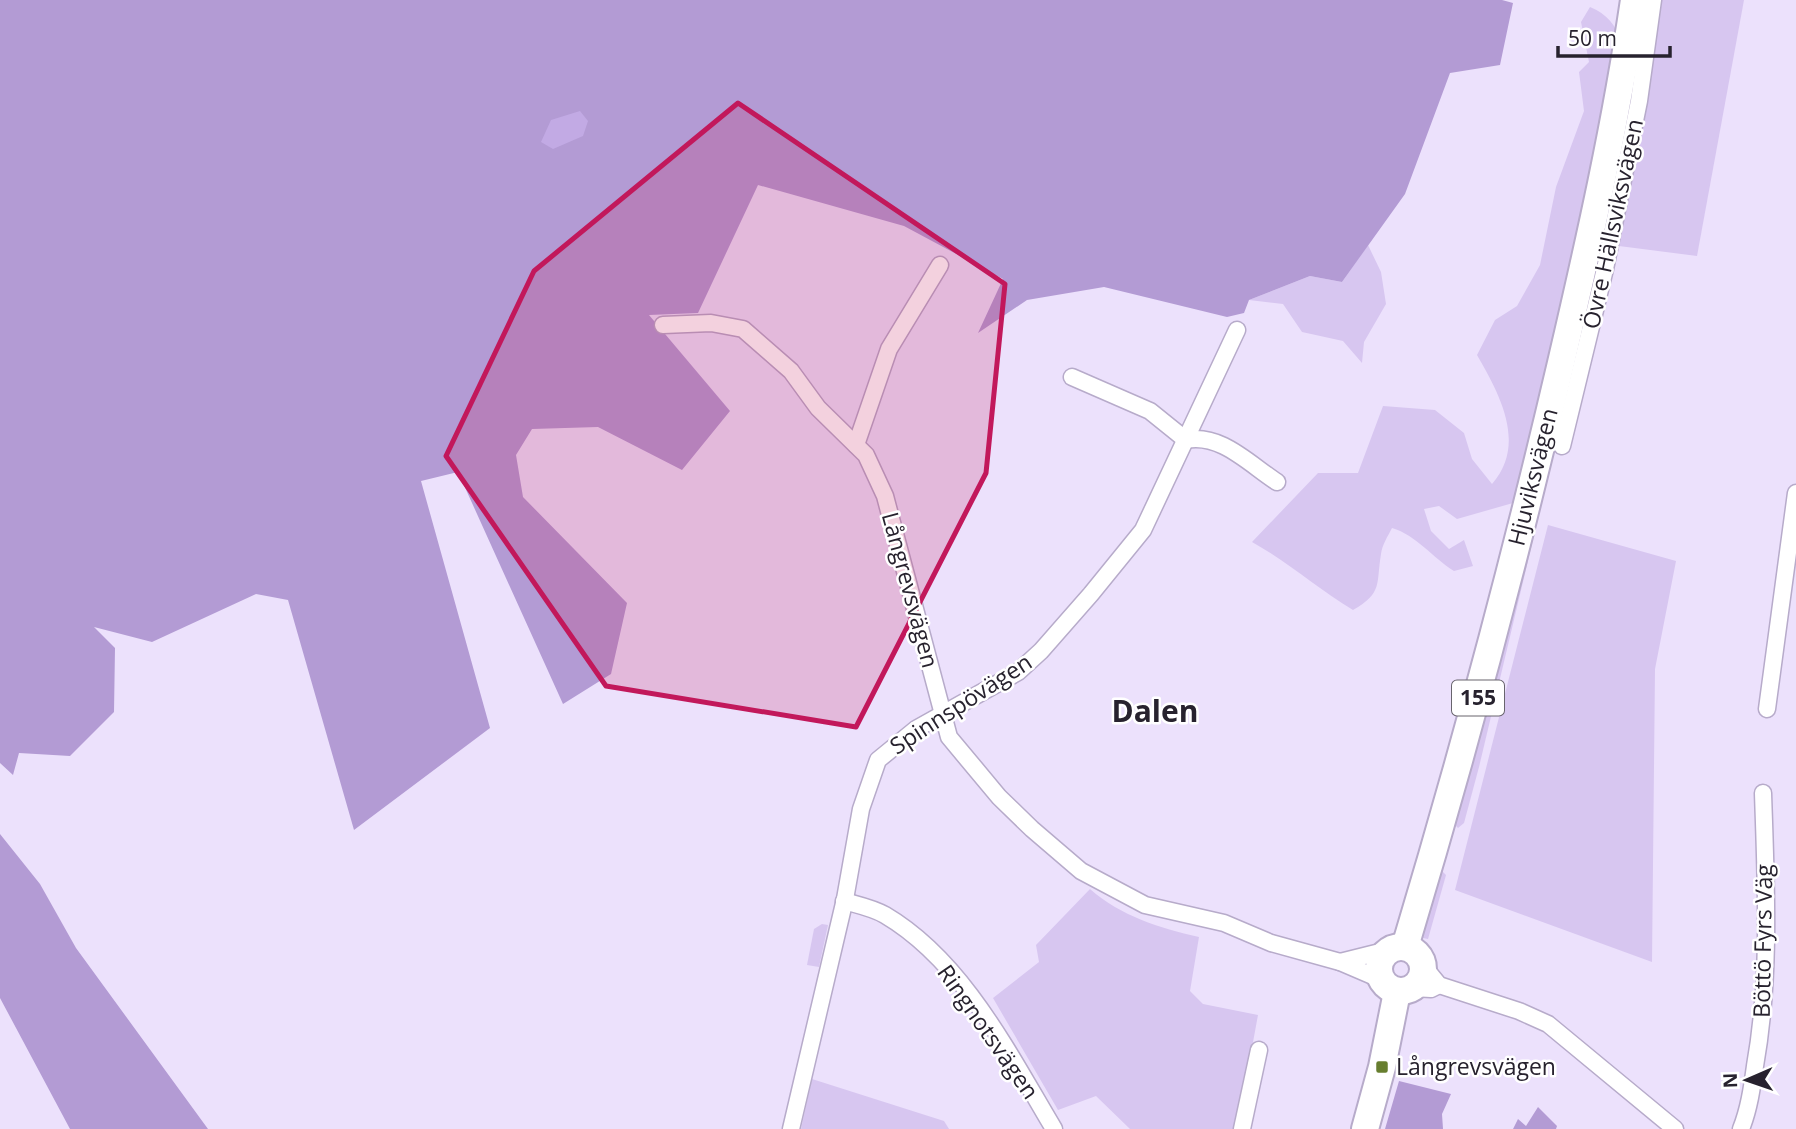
<svg xmlns="http://www.w3.org/2000/svg" width="1796" height="1129" font-family="'Open Sans',sans-serif">
<style>
.green{fill:#d7c6f0}
.forest{fill:#b39bd4}
.water{fill:#c2aae4}
.lines{fill:none;stroke-linecap:round;stroke-linejoin:round}
.street-casing{stroke:#b7abca;stroke-width:19}
.primary-casing{stroke:#b7abca;stroke-width:30}
.street{stroke:#fff;stroke-width:16}
.primary{stroke:#fff;stroke-width:26}
.marked{fill:#c2185b;fill-opacity:0.2;stroke:#c2185b;stroke-width:5;stroke-linejoin:round}
.poi-dot{fill:#677e2f;stroke:#fff;stroke-width:2.5}
.labels{text-anchor:middle;stroke-width:5;stroke-linejoin:round;paint-order:stroke}
.shield{fill:#fff;stroke:#68646d;stroke-width:2}
.shield-label{font-size:21px;font-weight:bold;fill:#27222e}
.street-label{font-size:23px;fill:#27222e;stroke:#fff}
.poi-label{font-size:23px;fill:#27222e;stroke:#fff;text-anchor:start}
.district-label{font-size:30px;font-weight:bold;fill:#27222e;stroke:#fff}
</style>
<rect width="100%" height="100%" fill="#ece1fc"/>
<g class="green">
<polygon points="1650,0 1614,199 1479,767 1464,823 1458,828 1455,825"/>
<polygon points="1653,0 1744,0 1697,256 1619,246"/>
<path d="M1590,7C1607,14 1616,25 1621,42L1520,501L1457,519L1439,506L1424,509L1431,531L1449,549L1464,540L1473,566L1454,571C1433,558 1416,535 1392,528C1388,536 1382,545 1381,554C1376,584 1383,593 1353,610C1318,589 1288,562 1252,542L1318,473H1358L1383,406L1435,410L1464,433L1472,459L1492,484C1527,444 1500,395 1477,355L1495,320L1517,306L1540,265L1556,187L1584,111L1579,72L1589,62L1581,22Z"/>
<polygon points="1368,245 1381,272 1386,304 1364,342 1362,363 1343,341 1302,332 1283,304 1249,300 1310,276 1342,282"/>
<polygon points="1548,525 1676,561 1655,669 1652,962 1455,890"/>
<polygon points="1440,869 1446,875 1428,939 1423,938 1425,914"/>
<path d="M1090,889C1121,916 1159,928 1199,937L1190,991L1203,1004L1258,1015L1237,1129H1130L1096,1096L1058,1110L993,998L1039,962L1036,945Z"/>
<polygon points="822,924 828,925 819,967 807,965 814,929"/>
<polygon points="812,1079 944,1121 949,1129 801,1129"/>
</g>
<g class="forest">
<polygon points="0,0 1502,0 1513,3 1500,65 1450,73 1405,194 1342,282 1310,276 1249,300 1244,313 1227,317 1104,287 1027,300 978,333 1003,279 904,226 758,185 698,313 649,315 730,411 682,470 598,427 532,429 516,455 523,497 627,603 611,674 563,704 458,472 421,481 490,728 354,830 288,600 256,594 152,642 94,627 115,648 114,712 70,756 19,753 13,775 0,763"/>
<polygon points="0,834 40,884 76,948 208,1129 70,1129 0,998"/>
<polygon points="1399,1081 1451,1094 1442,1114 1443,1129 1385,1129"/>
<polygon points="1538,1107 1557,1126 1556,1129 1513,1129 1518,1119 1526,1126"/>
</g>
<polygon class="water" points="580,111 588,121 583,136 553,149 541,142 551,120"/>
<g class="lines">
<defs>
<g id="street">
<polyline points="663,325 711,323 743,329 791,371 818,408 866,455 885,496 949,737 999,797 1032,829 1081,871 1145,905 1224,923 1271,943 1340,962 1382,980"/>
<path d="M1072,377L1150,411L1186,440C1221,433 1249,464 1277,482"/>
<polyline points="856,445 889,349 940,265"/>
<polyline points="1562,446 1605,269 1639,101 1653,0"/>
<polyline points="1767,709 1796,493"/>
<path d="M844,901C858,905 873,908 885,915C963,961 1009,1054 1054,1129"/>
<polyline points="1340,962 1388,950"/>
<polyline points="1421,963 1439,985 1519,1011 1548,1024 1675,1129"/>
<polyline points="1413,988 1431,989 1439,985"/>
<polyline points="791,1129 845,899 861,809 878,760 916,729 1018,672 1041,651 1091,594 1143,530 1237,330"/>
<polyline points="1242,1129 1259,1050"/>
<path d="M1741,1129C1749,1109 1752,1088 1755,1066C1771,976 1766,885 1763,793"/>
</g>
<g id="primary">
<circle cx="1401" cy="969" r="22"/>
<path d="M1405,947C1463,754 1515,560 1561,363C1589,243 1616,123 1634,0"/>
<polyline points="1365,1129 1382,1067 1397,992"/>
</g>
</defs>
<use href="#street" class="street-casing"/>
<use href="#primary" class="primary-casing"/>
<use href="#street" class="street"/>
<use href="#primary" class="primary"/>
</g>
<path class="marked" d="M738,103L1005,284L986,473L856,727L606,686L446,456L534,271Z"/>
<rect class="poi-dot" x="1375" y="1060" width="14" height="14" rx="3.5"/>
<g class="labels">
<rect class="shield" x="1452" y="680.5" width="52" height="35" rx="5"/>
<g class="shield-label">
<text x="1478" y="705">155</text>
</g>
<g class="street-label">
<text transform="translate(1613 224) rotate(-78)" y="8">Övre Hällsviksvägen</text>
<text transform="translate(1533 477) rotate(-76)" y="8">Hjuviksvägen</text>
<text transform="translate(910 590) rotate(75)" y="8">Långrevsvägen</text>
<text transform="translate(961 704) rotate(-33)" y="8">Spinnspövägen</text>
<text transform="translate(1763 941) rotate(-89)" y="8">Böttö Fyrs Väg</text>
<text transform="translate(988 1032) rotate(55)" y="8">Ringnotsvägen</text>
</g>
<g class="poi-label">
<text x="1396" y="1075">Långrevsvägen</text>
</g>
<g class="district-label">
<text x="1155" y="722">Dalen</text>
</g>
</g>
<g transform="translate(1747 1080) rotate(268)" stroke="#ffffff" stroke-width="5" paint-order="stroke">
<path d="M0-5L12 26L0 18L-12 26Z" fill="#27222e"/>
<text y="-10" font-size="19" font-weight="bold" text-anchor="middle" fill="#27222e">N</text>
</g>
<path d="M1558 46v10h112v-10" fill="none" stroke="#27222e" stroke-width="3.5"/>
<text x="1568" y="46" font-size="21" fill="#27222e" stroke="#ffffff" stroke-width="5" paint-order="stroke">50 m</text>
</svg>
